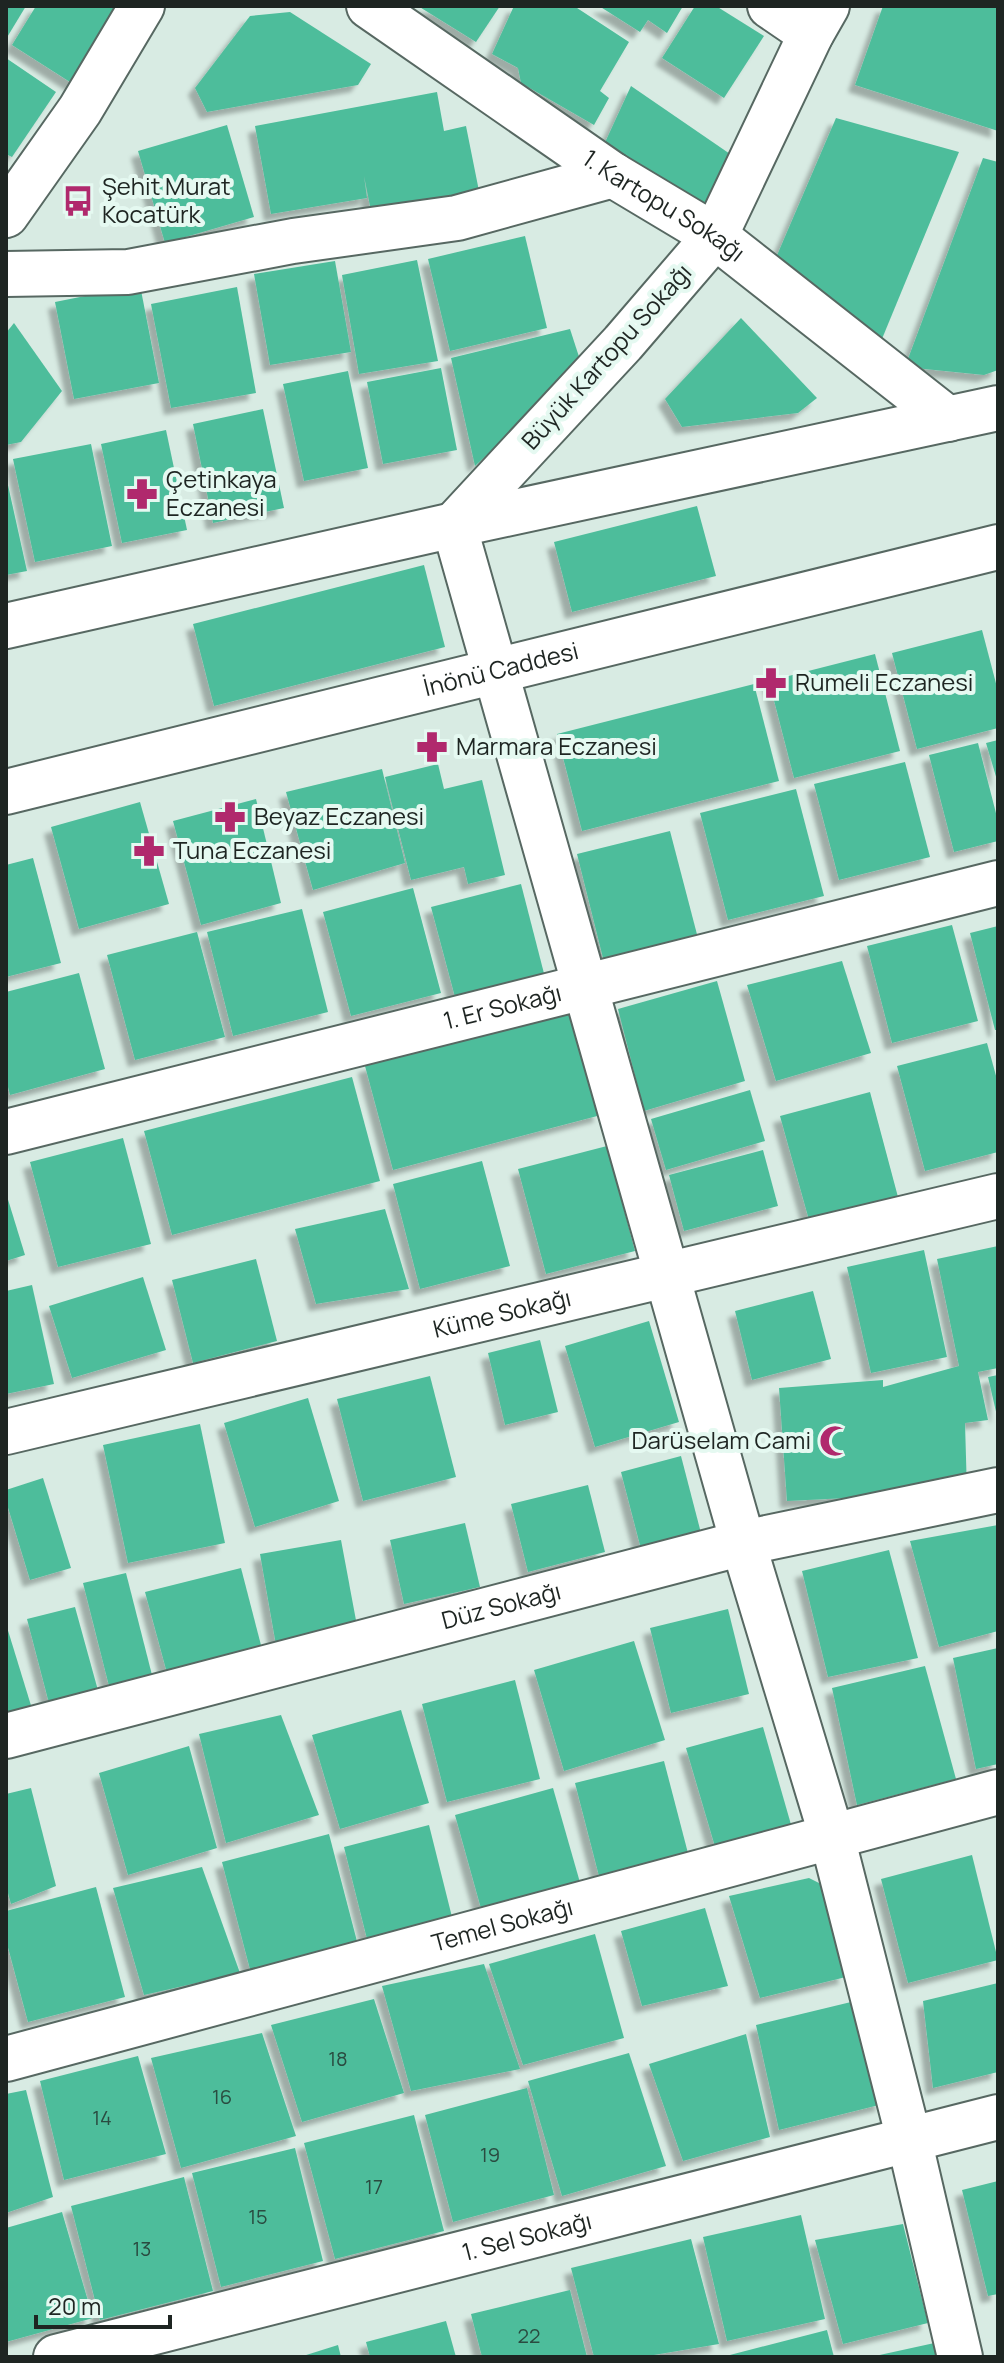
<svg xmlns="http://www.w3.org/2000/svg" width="1004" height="2363" font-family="Manrope,sans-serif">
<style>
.building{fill:#4ebd9b;filter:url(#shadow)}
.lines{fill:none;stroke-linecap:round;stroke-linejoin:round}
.minor-casing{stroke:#576862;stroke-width:48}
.minor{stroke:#fff;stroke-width:44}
.labels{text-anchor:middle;stroke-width:8;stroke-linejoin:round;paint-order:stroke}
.number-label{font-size:20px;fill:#2a4b40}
.poi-label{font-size:24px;fill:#1e2522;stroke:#e5f9f1;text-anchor:start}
.street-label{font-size:24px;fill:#1e2522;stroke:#e5f9f1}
</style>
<defs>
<filter id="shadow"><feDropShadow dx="-7" dy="7" stdDeviation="2" flood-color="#0004"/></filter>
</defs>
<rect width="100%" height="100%" fill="#d8ebe3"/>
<g class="building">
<polygon points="6,6 26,6 6,39"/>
<polygon points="36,6 133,6 81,89 12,45"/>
<polygon points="418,6 500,6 476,42"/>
<polygon points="514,6 574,6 629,42 600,91 609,98 594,125 521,83 518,68 492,54"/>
<polygon points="599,6 683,6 667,33 648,20 640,32"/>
<polygon points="695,6 716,6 764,36 724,98 662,58"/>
<polygon points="883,6 998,6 998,131 855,85"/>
<polygon points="290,12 371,64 358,85 207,112 195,88 250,16"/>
<polygon points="6,58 56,92 12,157 6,154"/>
<polygon points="631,86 733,156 703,212 602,149"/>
<polygon points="437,92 444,131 466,126 479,191 371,211 364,176 367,198 271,214 255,126"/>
<polygon points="836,118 959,152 877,351 775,260"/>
<polygon points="227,125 254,217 165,243 138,151"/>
<polygon points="983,158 998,162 998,370 984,375 905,367"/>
<polygon points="525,236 547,328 450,351 428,259"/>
<polygon points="417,260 438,361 359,374 342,275"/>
<polygon points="335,261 351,352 270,365 254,274"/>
<polygon points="140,285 159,383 74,399 55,302"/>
<polygon points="237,287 256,393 171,408 151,304"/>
<polygon points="741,318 817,398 798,413 682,427 665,399"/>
<polygon points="14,323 62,391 21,442 6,445 6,333"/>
<polygon points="570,329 582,366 475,466 451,358"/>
<polygon points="441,368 457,450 383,464 367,382"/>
<polygon points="348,371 368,468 304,481 283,384"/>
<polygon points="263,409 284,508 213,523 193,424"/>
<polygon points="166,430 187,530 122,543 101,444"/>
<polygon points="91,444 112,546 35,562 13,459"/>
<polygon points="6,476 27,571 6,575"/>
<polygon points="697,506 716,576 572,612 554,542"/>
<polygon points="424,565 445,647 214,706 193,624"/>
<polygon points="982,630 998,691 998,728 917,749 892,653"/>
<polygon points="875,654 900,751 794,778 769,681"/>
<polygon points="754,684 779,781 582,831 557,734"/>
<polygon points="998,740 998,780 997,780 986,743"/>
<polygon points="978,743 998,821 998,841 954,852 929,755"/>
<polygon points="905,762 930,857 839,880 814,784"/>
<polygon points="438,764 444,789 482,780 505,875 468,884 464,867 411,880 385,777"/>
<polygon points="382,769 405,863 313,890 286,792"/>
<polygon points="796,789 824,896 728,920 700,813"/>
<polygon points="256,799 281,903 201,925 173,821"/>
<polygon points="140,802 169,904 79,929 51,827"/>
<polygon points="670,831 699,942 605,966 577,854"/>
<polygon points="33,858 61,963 6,977 6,865"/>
<polygon points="521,884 548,989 459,1012 431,907"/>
<polygon points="413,888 441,993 351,1016 323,912"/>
<polygon points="302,909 328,1012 233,1036 207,932"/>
<polygon points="952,925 978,1021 892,1043 867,946"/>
<polygon points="998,926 998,1030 995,1030 970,933"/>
<polygon points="197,932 225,1037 135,1060 107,955"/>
<polygon points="842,961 871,1053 776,1081 747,985"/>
<polygon points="79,973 105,1069 10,1095 6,1079 6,992"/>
<polygon points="717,981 745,1081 644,1111 618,1009"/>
<polygon points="573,1010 601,1115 393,1170 365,1066"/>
<polygon points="987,1043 998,1083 998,1152 925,1171 897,1066"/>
<polygon points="352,1077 380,1181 172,1235 144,1131"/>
<polygon points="750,1090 765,1141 666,1170 651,1119"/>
<polygon points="870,1092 898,1197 809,1220 780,1116"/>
<polygon points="123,1138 151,1244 58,1267 30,1162"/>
<polygon points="607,1146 635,1251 546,1274 518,1169"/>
<polygon points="763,1150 778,1206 684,1231 669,1175"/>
<polygon points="482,1161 510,1266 420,1289 393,1184"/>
<polygon points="6,1193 25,1255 6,1261"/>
<polygon points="385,1209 409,1289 316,1304 295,1229"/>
<polygon points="998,1246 998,1368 978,1372 988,1420 965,1423 967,1492 787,1501 779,1388 883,1380 883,1387 959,1366 937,1259"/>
<polygon points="924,1250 947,1357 871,1373 847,1267"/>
<polygon points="256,1259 277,1341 193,1363 172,1280"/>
<polygon points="143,1277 166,1350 72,1378 49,1306"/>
<polygon points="32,1285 54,1384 6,1394 6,1291"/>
<polygon points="813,1291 831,1359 752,1380 735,1311"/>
<polygon points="649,1321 679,1422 595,1447 565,1346"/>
<polygon points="540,1340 558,1412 505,1425 488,1353"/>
<polygon points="998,1375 998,1416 997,1416 988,1377"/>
<polygon points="430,1376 456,1477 363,1501 337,1399"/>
<polygon points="308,1398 339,1501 255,1527 224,1423"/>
<polygon points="200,1424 225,1543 128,1563 103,1445"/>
<polygon points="681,1456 701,1533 641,1549 621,1472"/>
<polygon points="43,1478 71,1568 30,1580 6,1501 6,1490"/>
<polygon points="588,1485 605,1552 528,1572 511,1504"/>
<polygon points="465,1523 480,1587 404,1604 390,1540"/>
<polygon points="998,1525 998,1631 939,1647 910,1541"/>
<polygon points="341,1540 358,1631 276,1645 260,1554"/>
<polygon points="889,1550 918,1658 828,1677 802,1571"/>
<polygon points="241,1568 262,1649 167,1673 145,1592"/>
<polygon points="126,1573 152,1675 109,1686 83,1583"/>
<polygon points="75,1607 99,1694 50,1707 27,1619"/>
<polygon points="728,1609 749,1694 671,1713 650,1628"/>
<polygon points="6,1624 33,1712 6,1720"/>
<polygon points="634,1641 665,1740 564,1771 534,1670"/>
<polygon points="998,1648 998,1764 976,1769 953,1658"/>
<polygon points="925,1666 956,1779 857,1805 832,1688"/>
<polygon points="515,1680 540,1779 447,1802 422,1704"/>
<polygon points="401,1710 429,1803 340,1829 312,1735"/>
<polygon points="281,1715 319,1815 226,1843 199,1734"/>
<polygon points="763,1727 792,1828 716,1850 686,1748"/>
<polygon points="189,1746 217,1848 128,1875 99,1773"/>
<polygon points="664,1761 689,1857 600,1880 575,1783"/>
<polygon points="31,1788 56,1886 11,1904 6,1886 6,1794"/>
<polygon points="553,1788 581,1886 482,1912 455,1815"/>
<polygon points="429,1825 454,1925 369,1947 344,1847"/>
<polygon points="329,1834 359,1949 252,1977 222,1862"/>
<polygon points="972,1855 998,1960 908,1983 881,1879"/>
<polygon points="202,1867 240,1973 144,1995 113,1888"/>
<polygon points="809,1878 825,1886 846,1977 760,1998 729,1896"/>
<polygon points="96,1887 125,1997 28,2022 6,1940 6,1911"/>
<polygon points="705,1908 728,1986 642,2006 621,1931"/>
<polygon points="595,1934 624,2038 523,2065 489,1964"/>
<polygon points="484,1964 520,2069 411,2091 382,1986"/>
<polygon points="998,1983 998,2072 933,2088 923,2001"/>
<polygon points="374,1999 404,2093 302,2122 271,2025"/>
<polygon points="851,2002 883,2104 779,2130 756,2025"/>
<polygon points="262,2033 296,2136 181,2168 151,2058"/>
<polygon points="746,2034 770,2137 683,2161 649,2064"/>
<polygon points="629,2053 666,2166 562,2196 528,2081"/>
<polygon points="138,2056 166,2154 64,2180 40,2081"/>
<polygon points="527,2088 554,2195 453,2222 425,2115"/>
<polygon points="26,2090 53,2197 6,2213 6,2094"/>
<polygon points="414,2115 444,2231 335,2259 304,2143"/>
<polygon points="295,2148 323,2261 221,2287 192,2173"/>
<polygon points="184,2177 213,2291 100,2320 71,2206"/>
<polygon points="998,2181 998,2294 988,2296 962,2190"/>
<polygon points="62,2212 93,2318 6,2342 6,2228"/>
<polygon points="801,2215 825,2319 727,2341 703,2237"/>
<polygon points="903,2224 928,2323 843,2344 815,2240"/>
<polygon points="691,2239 719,2344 642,2357 594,2357 571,2268"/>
<polygon points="570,2290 587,2357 482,2357 471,2314"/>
<polygon points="446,2321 456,2357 370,2357 366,2342"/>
<polygon points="827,2330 834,2357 726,2357 726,2356"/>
<polygon points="939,2342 942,2357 875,2357 875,2356"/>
<polygon points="338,2345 341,2357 303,2357 303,2356"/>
</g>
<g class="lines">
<defs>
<g id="minor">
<path id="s1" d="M369,6L613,175L715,236L948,419"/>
<polyline points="770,6 811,34"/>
<polyline points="827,6 811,34 715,236 623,343 454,525 743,1543 832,1837 909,2139 960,2357"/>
<polyline points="6,215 80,110 142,6"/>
<polyline points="6,274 128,272 293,241 457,218 613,175"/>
<polyline points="6,626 454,525 998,408"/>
<path id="s2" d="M6,792L998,547"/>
<path id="s3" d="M6,1132L998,883"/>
<path id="s4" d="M6,1432L998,1196"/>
<path id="s5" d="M6,1736L743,1543L998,1490"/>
<path id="s6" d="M6,2059L998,1792"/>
<path id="s7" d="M56,2357L998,2117"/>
</g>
</defs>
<use href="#minor" class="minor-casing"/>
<use href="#minor" class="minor"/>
</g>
<defs>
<symbol id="bus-bare" viewBox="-9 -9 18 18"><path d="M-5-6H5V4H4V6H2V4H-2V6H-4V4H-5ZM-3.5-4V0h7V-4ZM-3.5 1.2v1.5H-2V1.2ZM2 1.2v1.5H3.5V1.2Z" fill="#b0296d" stroke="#e5f9f1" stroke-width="2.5" paint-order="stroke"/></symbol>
<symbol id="pharmacy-bare" viewBox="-9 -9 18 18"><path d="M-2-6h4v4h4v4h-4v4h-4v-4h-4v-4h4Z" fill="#b0296d" stroke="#e5f9f1" stroke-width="2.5" paint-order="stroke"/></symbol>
<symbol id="mosque-bare" viewBox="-9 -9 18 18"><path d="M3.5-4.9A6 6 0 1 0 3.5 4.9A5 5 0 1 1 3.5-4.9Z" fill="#b0296d" stroke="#e5f9f1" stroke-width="2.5" paint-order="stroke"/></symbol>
</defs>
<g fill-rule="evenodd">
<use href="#bus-bare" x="56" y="179" width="44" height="44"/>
<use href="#pharmacy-bare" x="120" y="472" width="44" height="44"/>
<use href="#pharmacy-bare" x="749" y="661" width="44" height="44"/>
<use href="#pharmacy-bare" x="410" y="725" width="44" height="44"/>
<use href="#pharmacy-bare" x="208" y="795" width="44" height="44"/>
<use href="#pharmacy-bare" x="127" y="829" width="44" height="44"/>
<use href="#mosque-bare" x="813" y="1419" width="44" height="44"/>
</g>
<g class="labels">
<g class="number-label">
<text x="338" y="2066">18</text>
<text x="222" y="2104">16</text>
<text x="102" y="2125">14</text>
<text x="490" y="2162">19</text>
<text x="374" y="2194">17</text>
<text x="258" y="2224">15</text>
<text x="142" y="2256">13</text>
<text x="529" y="2343">22</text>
</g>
<g class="poi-label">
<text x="102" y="195">Şehit Murat<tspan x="102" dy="28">Kocatürk</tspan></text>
<text x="166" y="488">Çetinkaya<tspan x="166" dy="28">Eczanesi</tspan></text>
<text x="795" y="691">Rumeli Eczanesi</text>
<text x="456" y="755">Marmara Eczanesi</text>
<text x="254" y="825">Beyaz Eczanesi</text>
<text x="173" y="859">Tuna Eczanesi</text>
<text x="811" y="1449" text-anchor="end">Darüselam Cami</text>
</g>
<g class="street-label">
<text dy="8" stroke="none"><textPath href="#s1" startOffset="356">1. Kartopu Sokağı</textPath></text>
<text transform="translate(607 357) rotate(-48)" y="8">Büyük Kartopu Sokağı</text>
<text dy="8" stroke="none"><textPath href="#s2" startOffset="510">İnönü Caddesi</textPath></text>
<text dy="8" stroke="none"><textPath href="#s3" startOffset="512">1. Er Sokağı</textPath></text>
<text dy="8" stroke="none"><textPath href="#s4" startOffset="510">Küme Sokağı</textPath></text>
<text dy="8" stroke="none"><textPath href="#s5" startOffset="512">Düz Sokağı</textPath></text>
<text dy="8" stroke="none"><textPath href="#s6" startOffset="514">Temel Sokağı</textPath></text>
<text dy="8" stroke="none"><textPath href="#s7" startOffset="486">1. Sel Sokağı</textPath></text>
</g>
</g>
<rect width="1004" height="2363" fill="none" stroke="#1e2522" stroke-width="16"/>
<path d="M36 2315v12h134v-12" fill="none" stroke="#1e2522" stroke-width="4"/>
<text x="48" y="2315" font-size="24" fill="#1e2522" stroke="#e5f9f1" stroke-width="6" paint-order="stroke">20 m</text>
</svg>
